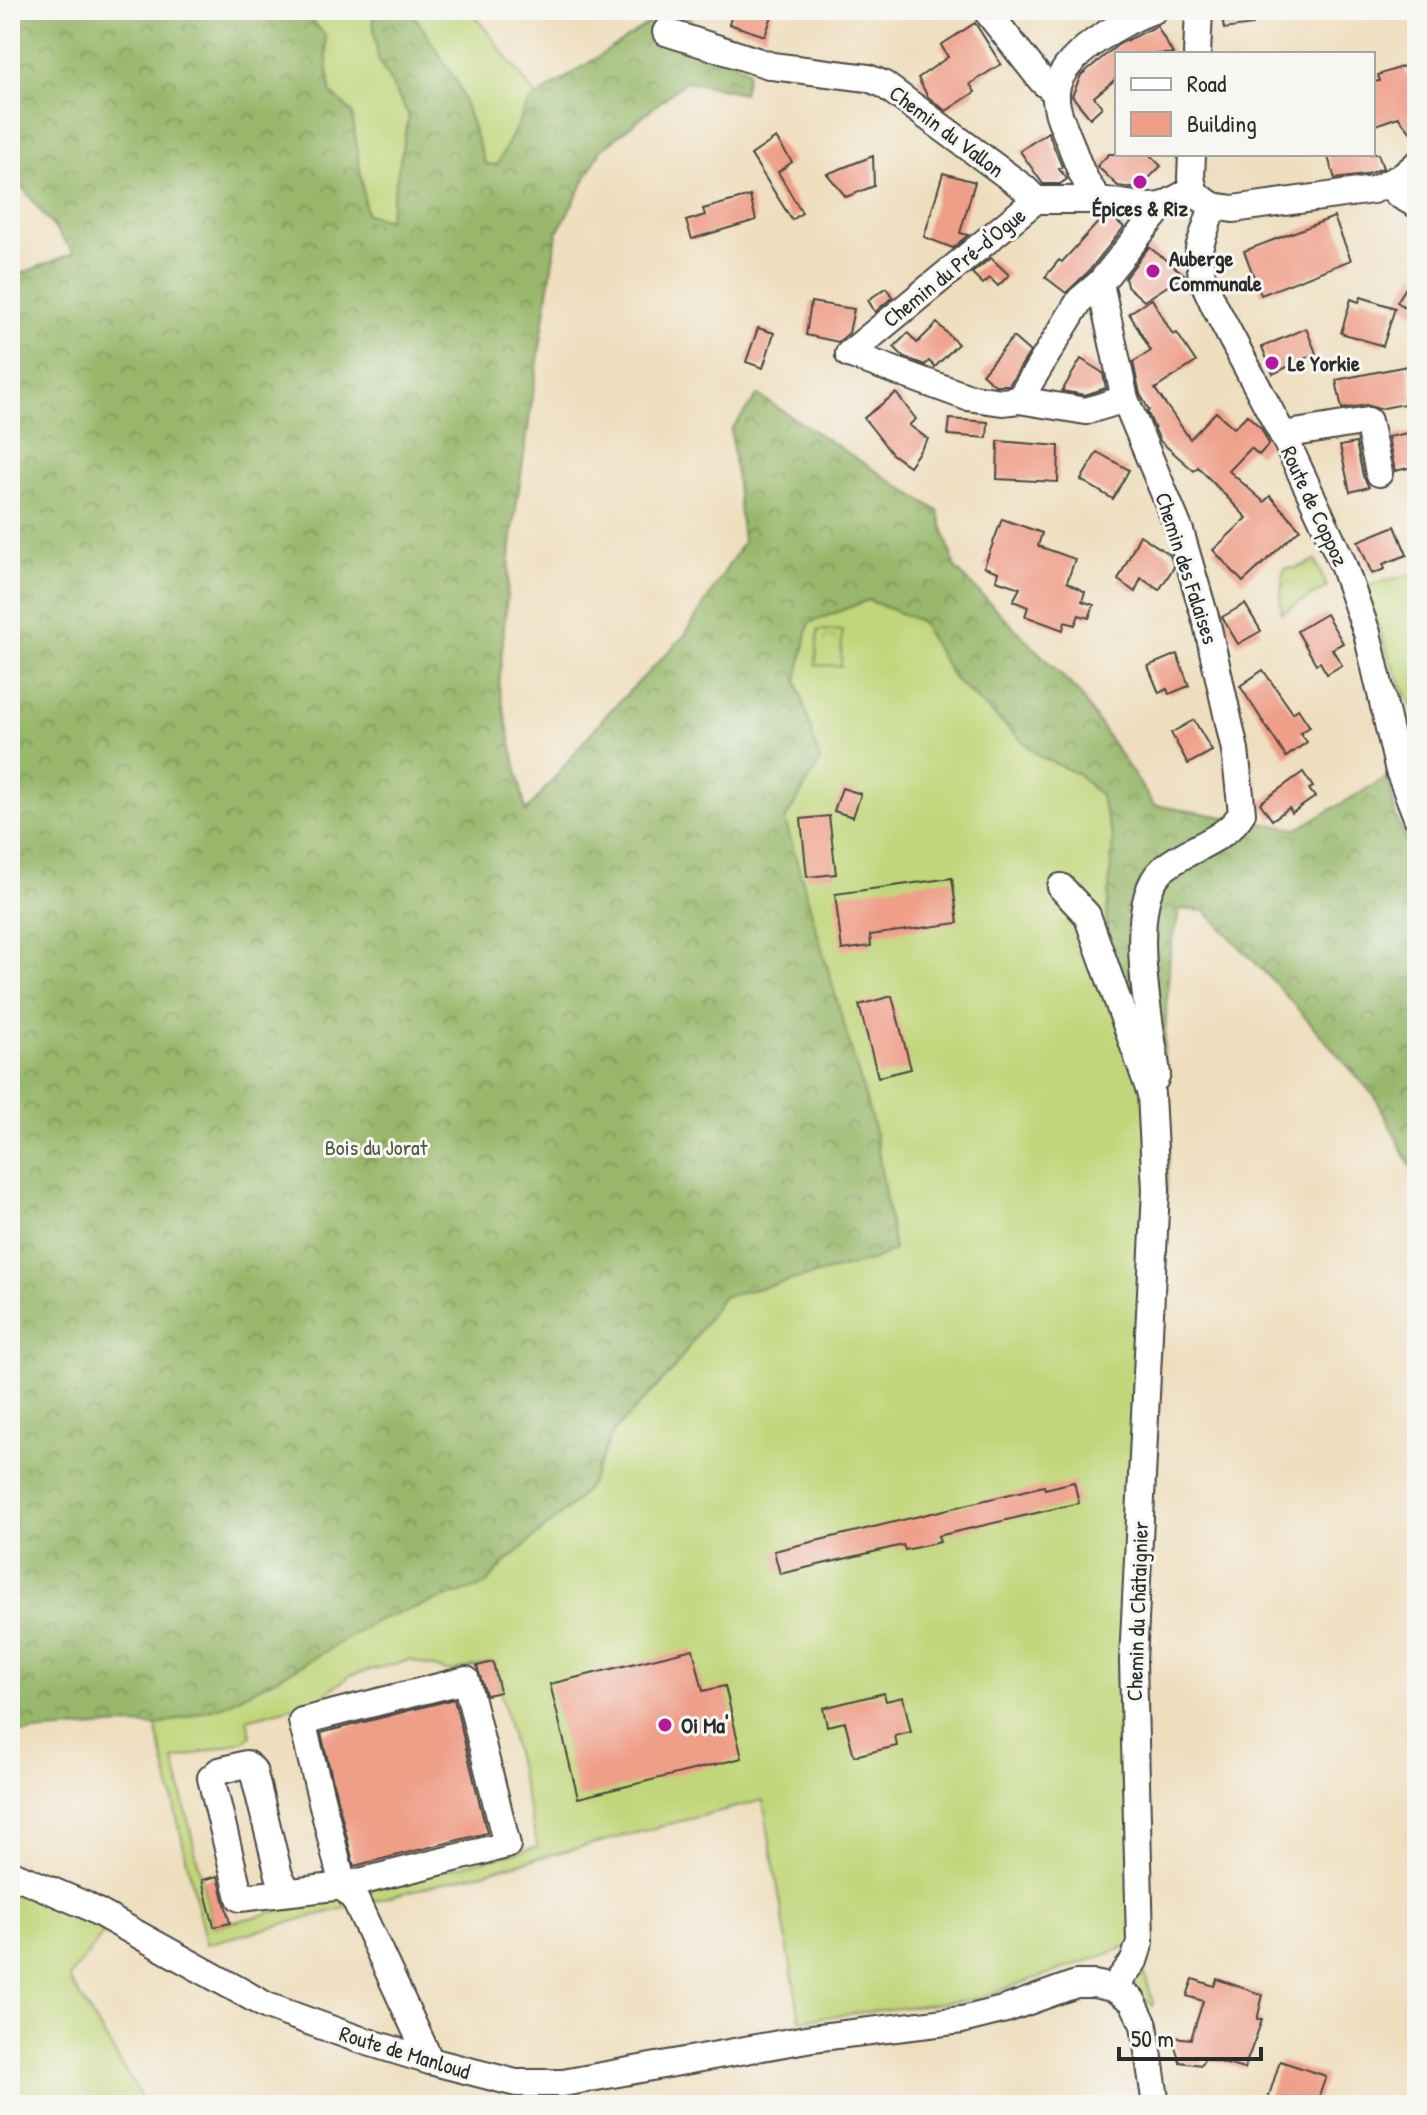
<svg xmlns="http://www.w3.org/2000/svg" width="1427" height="2115" font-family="'Patrick Hand',sans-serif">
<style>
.grass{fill:#c1d67a;stroke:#768052;stroke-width:2;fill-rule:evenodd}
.forest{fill:url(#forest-crowns);stroke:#62714a;stroke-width:2}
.park{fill:url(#park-crowns);stroke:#768052;stroke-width:2}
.building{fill:#ef9e88}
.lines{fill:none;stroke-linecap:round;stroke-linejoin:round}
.minor-casing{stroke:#484641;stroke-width:30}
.minor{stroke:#fff;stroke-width:26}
.poi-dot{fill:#b5179e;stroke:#f6f6f2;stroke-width:3}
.labels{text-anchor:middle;stroke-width:6;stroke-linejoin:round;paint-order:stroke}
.street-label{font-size:22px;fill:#2b2b2b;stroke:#f6f6f2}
.poi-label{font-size:22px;font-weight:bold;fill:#2b2b2b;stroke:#f6f6f2;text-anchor:start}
.park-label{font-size:22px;fill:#50563f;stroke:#f6f6f2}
</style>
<defs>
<pattern id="forest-crowns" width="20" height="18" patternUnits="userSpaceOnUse" patternTransform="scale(2)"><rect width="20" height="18" fill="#98b76a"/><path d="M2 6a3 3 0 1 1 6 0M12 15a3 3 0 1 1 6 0" fill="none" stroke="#7c9557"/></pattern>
<pattern id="park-crowns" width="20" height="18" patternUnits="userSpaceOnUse" patternTransform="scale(2)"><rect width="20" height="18" fill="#c1d67a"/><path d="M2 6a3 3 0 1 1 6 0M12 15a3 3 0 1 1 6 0" fill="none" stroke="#a6b86a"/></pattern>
</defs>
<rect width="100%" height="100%" fill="#f6f6f2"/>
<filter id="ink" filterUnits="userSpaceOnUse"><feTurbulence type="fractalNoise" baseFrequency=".0125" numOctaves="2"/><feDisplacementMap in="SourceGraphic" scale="16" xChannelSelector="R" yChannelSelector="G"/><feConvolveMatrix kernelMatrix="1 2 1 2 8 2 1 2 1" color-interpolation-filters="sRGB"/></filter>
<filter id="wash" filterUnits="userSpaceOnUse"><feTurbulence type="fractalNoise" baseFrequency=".006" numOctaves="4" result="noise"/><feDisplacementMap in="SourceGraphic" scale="32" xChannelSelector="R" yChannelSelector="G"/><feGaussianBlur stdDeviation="1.8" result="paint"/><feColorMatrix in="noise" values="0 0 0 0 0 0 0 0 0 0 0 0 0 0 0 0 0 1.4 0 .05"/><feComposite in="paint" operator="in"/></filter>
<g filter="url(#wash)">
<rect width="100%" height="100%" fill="#efdebe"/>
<g class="grass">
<polygon points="302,10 372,10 378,59 409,116 389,220 366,214 352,113 330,92 325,35"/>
<polygon points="411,10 471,10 537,97 529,102 498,165 485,164 458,84"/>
<polygon points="1417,573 1417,717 1390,660 1364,586"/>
<path d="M868,600L920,621L954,679L1039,756L1078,774L1100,795L1113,838L1112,863L1170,1136L1142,1603L1146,1939L1099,1957L974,1999L800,2020L763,1800L206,1944L156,1726L225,1705L302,1665L380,1619L485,1585L505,1563L574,1503L590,1485L613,1432L673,1370L722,1297L874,1260V1129L784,820L820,762L797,680L809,623ZM410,1660L450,1672L493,1662L538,1847L213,1927L174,1760L245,1741L251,1736L247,1719L316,1701L351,1675Z"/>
<polygon points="1396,707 1417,750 1417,792"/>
<polygon points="10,1873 113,1921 69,1978 146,2105 10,2105"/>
<polygon points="1145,1975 1153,2002 1152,2006 1132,1987 1137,1977"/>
</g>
<polygon class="forest" points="10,10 302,10 325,35 330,92 352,113 366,214 388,220 409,116 378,59 372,10 411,10 458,84 485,164 497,165 529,102 651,22 643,10 688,10 698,37 748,71 743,93 686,81 601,150 557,233 512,535 499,687 526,812 605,716 685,635 743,542 731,430 758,395 938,511 955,568 1078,692 1154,805 1297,829 1389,776 1395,815 1417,865 1417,1179 1376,1098 1273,981 1205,911 1180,909 1170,951 1161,1101 1105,939 1113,838 1100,795 1078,774 1039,756 954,679 920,621 868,600 809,623 797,681 820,762 785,820 875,1132 894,1250 874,1260 722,1297 673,1370 613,1432 590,1485 574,1503 505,1563 485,1585 380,1619 302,1665 225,1705 156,1726 123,1725 10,1734 10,278 74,253 10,172"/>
<g class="park">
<polygon points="1315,560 1327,587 1282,613 1280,600 1284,568 1297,568"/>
<polygon points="818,630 842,631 841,666 816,665"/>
</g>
<g id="blocks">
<g class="building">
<polygon points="734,10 774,10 765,36 729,24"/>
<polygon points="1221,10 1251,10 1253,25 1224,29"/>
<polygon points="975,23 1001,64 970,84 975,92 946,111 928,97 918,78 948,57 941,45"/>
<polygon points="1157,26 1173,54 1117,54 1117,78 1094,97 1102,107 1090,118 1072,96 1081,75 1119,44"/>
<polygon points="1404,66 1407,76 1417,72 1417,140 1398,117 1373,126 1373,82 1380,81 1378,75"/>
<polygon points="1048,132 1062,167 1059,169 1067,179 1060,184 1043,184 1020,151"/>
<polygon points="776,138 792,162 778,172 802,213 792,220 751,155"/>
<polygon points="1109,154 1149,154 1161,166 1138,189 1118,186 1097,166"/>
<polygon points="1327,154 1378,154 1383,168 1365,175 1335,179"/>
<polygon points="873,156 874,186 846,197 827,174"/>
<polygon points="943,173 975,182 960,233 968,235 953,248 924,237"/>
<polygon points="750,196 756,220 692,239 686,221 705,215 703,209"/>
<polygon points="1103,217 1113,218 1124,227 1088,272 1066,293 1045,277 1059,260 1062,262"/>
<polygon points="1334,217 1351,260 1261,295 1244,251"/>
<polygon points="1149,247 1185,275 1144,301 1127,286 1125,278"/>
<polygon points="991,258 1009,275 998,286 990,278 983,284 972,273"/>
<polygon points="1417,270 1417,315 1397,302"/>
<polygon points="886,288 893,297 875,312 868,300"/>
<polygon points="1361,297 1395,308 1383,346 1341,333 1351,299 1359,302"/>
<polygon points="1152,299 1173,335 1177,333 1196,362 1155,389 1190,439 1216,412 1234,428 1247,415 1261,428 1269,444 1259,455 1251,448 1229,471 1264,502 1270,496 1300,529 1243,582 1213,550 1247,518 1198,467 1194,471 1160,441 1147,411 1149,410 1140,394 1133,362 1151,351 1129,313"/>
<polygon points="811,302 854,309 849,333 838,342 806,335"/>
<polygon points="937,323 958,344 935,367 929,361 925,365 904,357 894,347 908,333 917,343"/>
<polygon points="758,328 774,333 763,368 746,362"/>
<polygon points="1306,328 1316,353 1273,374 1262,347"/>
<polygon points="1013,337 1030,352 1009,385 995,385 982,374"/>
<polygon points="1081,359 1103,373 1106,388 1085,395 1062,391"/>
<polygon points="1407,366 1414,402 1379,409 1366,405 1342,409 1336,380"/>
<polygon points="896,393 916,419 909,425 928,439 909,466 892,454 864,418"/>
<polygon points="950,419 988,422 987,438 948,435"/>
<polygon points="1417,431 1417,466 1395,471 1388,437"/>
<polygon points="998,441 1059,446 1058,482 997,479"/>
<polygon points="1356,443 1363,476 1369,487 1350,492 1340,446"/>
<polygon points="1097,452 1129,470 1113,499 1081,480"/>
<polygon points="1002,519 1042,533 1038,546 1075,559 1067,582 1085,592 1082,601 1094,605 1089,618 1079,615 1075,625 1065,622 1063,630 1025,616 1028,607 1013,601 1020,588 996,580 998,572 984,567"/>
<polygon points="1395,526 1407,555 1383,564 1385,569 1372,574 1358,541"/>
<polygon points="1140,535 1170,555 1174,567 1159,590 1141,578 1135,592 1118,580"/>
<polygon points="1245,604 1261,631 1238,644 1222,617"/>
<polygon points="1326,614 1343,643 1332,649 1342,665 1327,674 1320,662 1316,664 1297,631"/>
<polygon points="1177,654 1189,686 1169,694 1167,689 1159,693 1148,666"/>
<polygon points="1263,670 1293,713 1298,709 1310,727 1300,733 1307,742 1286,757 1240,686"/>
<polygon points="1194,720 1212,751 1188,764 1171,733"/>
<polygon points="1303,772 1313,787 1309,789 1315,797 1292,813 1289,808 1272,820 1260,803"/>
<polygon points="842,788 861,794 853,817 834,811"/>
<polygon points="829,816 836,874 807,877 801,819"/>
<polygon points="952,878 958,923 870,935 871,946 842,950 835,894"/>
<polygon points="892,996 911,1069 878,1077 859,1005"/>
<polygon points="1074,1482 1079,1503 938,1536 940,1542 905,1550 903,1545 780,1574 774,1551 1044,1486 1045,1489"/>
<polygon points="693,1649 703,1691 725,1686 742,1758 578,1798 550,1684"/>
<polygon points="493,1662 500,1692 486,1695 477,1666"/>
<polygon points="884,1693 886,1701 903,1697 911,1732 895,1736 897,1746 854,1756 845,1722 827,1726 823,1708"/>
<polygon points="454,1699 487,1833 354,1866 321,1733"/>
<polygon points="218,1876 230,1923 214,1927 202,1880"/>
<polygon points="1193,1979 1214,1986 1217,1979 1263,1995 1257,2020 1262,2020 1244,2069 1205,2058 1201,2065 1180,2062 1172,2037 1191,2039 1203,2001 1187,1996"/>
<polygon points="1280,2061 1326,2076 1316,2105 1266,2105"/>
</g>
</g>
</g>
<g filter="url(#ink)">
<use href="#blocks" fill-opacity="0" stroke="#484641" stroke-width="2"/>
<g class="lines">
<defs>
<g id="minor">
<polyline points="986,10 1042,81 1056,93"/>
<polyline points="666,32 772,66 868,78 883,84 1024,188 1036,200"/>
<polyline points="1197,54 1199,10"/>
<polyline points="1192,154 1191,178 1195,194 1213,206 1233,209 1373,190 1403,176 1417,164"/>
<polyline points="1388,184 1399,195 1417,205"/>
<path d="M1100,200C1085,185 1078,165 1071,145C1065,129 1054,109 1056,91C1060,56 1124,20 1154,10"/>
<polyline points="1213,206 1199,248 1202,278 1215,307 1287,443 1342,562 1367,633 1399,771 1417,817"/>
<path d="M1100,283L1125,399L1180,531L1207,624L1235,750L1242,813C1225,842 1186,848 1162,870C1124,904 1151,1027 1157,1074L1155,1079"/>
<polyline points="849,354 1036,200 1100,200 1150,207 1162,206 1193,190"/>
<polyline points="849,354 967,397 1002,402 1019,400 1086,411 1125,399"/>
<polyline points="1019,400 1080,300 1100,283 1162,206"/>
<polyline points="1283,435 1368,421 1379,473"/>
<polyline points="1061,887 1087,915 1151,1094 1156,1190 1133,1661 1140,1942 1134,1961 1113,1988"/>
<polyline points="10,1873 85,1905 267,2006 358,2039 430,2061 516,2083 563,2083 812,2038 962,2020 1006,2009 1076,1984 1094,1984 1113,1988 1132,2000 1144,2025 1156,2105"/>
<polyline points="288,1892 279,1875 253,1770 246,1764 219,1771 211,1778 240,1898 343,1886 507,1845 466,1680 302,1721 343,1886 356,1901 430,2061"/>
</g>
</defs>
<use href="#minor" class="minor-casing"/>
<use href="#minor" class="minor"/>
</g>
</g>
<g class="poi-dot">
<circle cx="1140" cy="182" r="8"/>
<circle cx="1153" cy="271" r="8"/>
<circle cx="1272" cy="363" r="8"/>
<circle cx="665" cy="1725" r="8"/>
</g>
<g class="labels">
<g class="street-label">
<text transform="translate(947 131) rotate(37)" y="8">Chemin du Vallon</text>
<text transform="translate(954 267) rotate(-39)" y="8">Chemin du Pré-d'Ogue</text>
<text transform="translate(1315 506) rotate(65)" y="8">Route de Coppoz</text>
<text transform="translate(1187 568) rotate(72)" y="8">Chemin des Falaises</text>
<text transform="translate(1137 1611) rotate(-88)" y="8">Chemin du Châtaignier</text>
<text transform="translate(405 2052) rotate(17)" y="8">Route de Manloud</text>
</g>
<g class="poi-label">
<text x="1140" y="216" text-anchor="middle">Épices &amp; Riz</text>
<text x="1169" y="266">Auberge<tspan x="1169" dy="25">Communale</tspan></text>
<text x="1288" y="371">Le Yorkie</text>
<text x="681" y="1733">Oi Ma'</text>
</g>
<g class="park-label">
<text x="376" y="1155">Bois du Jorat</text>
</g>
</g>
<rect width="1427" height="2115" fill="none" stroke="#f6f6f2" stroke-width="40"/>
<rect x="1115" y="52" width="260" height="104" fill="#f6f6f2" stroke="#a5a5a2" stroke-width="2"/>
<rect x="1131" y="78" width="40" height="12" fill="#ffffff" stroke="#a5a5a2" stroke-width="2"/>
<text x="1187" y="92" font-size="24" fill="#2b2b2b">Road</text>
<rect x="1131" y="112" width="40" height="24" fill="#ef9e88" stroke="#a5a5a2" stroke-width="2"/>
<text x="1187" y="132" font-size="24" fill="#2b2b2b">Building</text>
<path d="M1119 2047v12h142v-12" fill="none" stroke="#2b2b2b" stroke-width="4"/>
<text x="1131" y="2047" font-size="24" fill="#2b2b2b" stroke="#f6f6f2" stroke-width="6" paint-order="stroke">50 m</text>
</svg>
